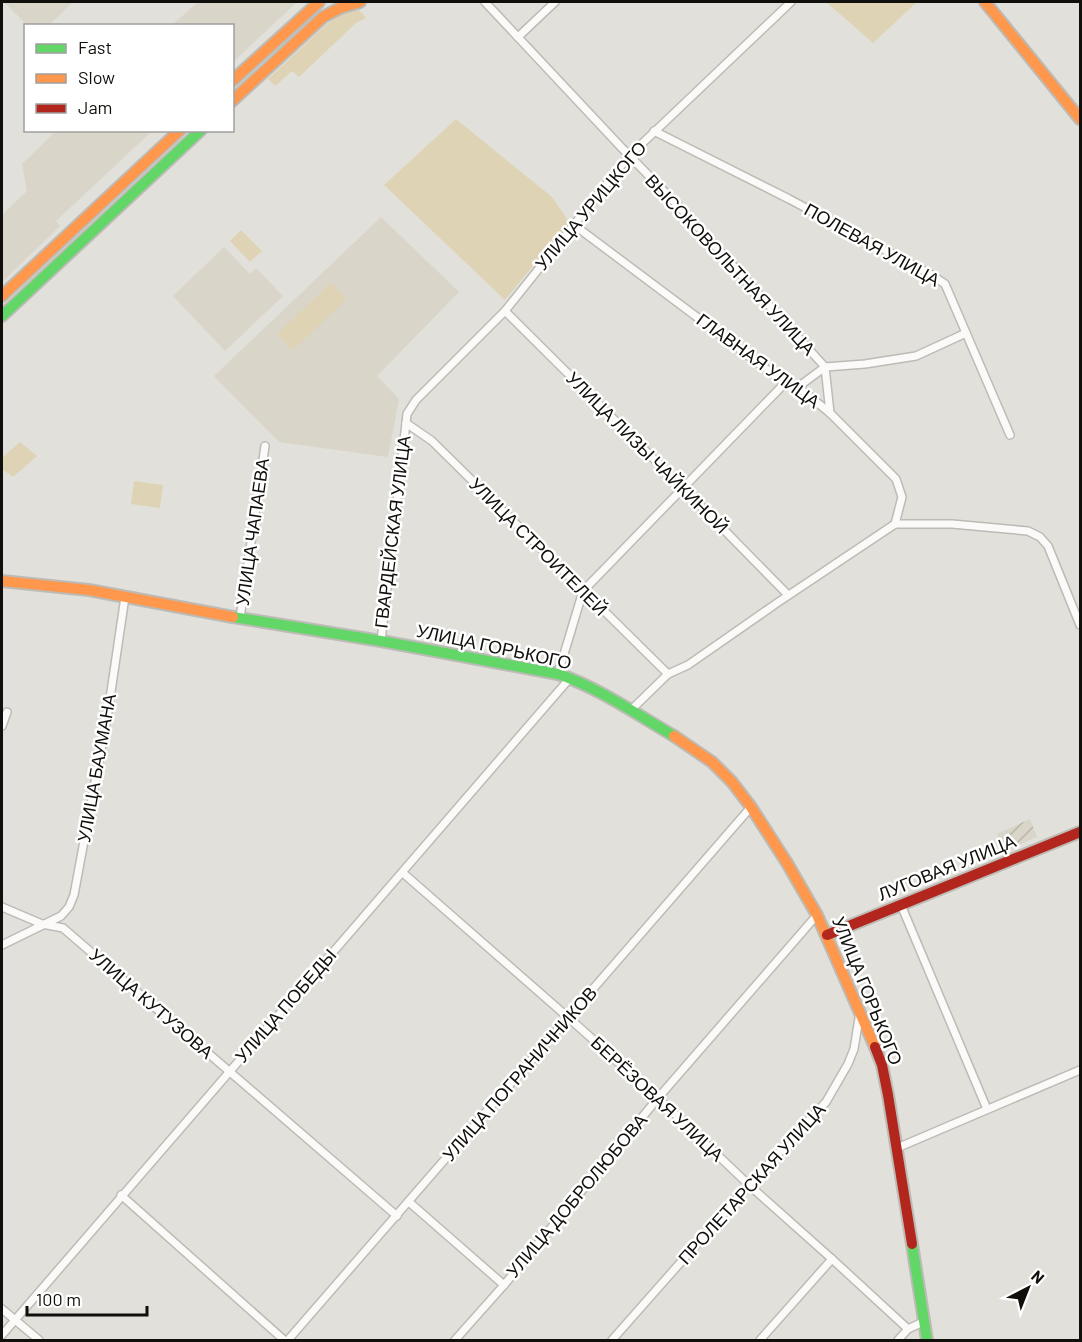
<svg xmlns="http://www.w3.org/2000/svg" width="1082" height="1342" font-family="Barlow,sans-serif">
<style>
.built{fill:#d9d5c8}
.industrial{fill:url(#industrial-furrows)}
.green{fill:#ded4b5}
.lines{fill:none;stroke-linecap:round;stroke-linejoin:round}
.street-casing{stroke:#bcbbb6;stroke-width:10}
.fast-casing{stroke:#bcbbb6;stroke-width:14}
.slow-casing{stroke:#bcbbb6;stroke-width:14}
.jam-casing{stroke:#bcbbb6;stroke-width:14}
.street{stroke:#fbfaf9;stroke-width:7}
.fast{stroke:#63d668;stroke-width:10}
.slow{stroke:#ff974d;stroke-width:10}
.jam{stroke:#b3261e;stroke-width:10}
.labels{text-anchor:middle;stroke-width:5;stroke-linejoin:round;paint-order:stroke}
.street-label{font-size:18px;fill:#100f0b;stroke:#fff}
</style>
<defs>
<pattern id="industrial-furrows" width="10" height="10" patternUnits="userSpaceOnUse" patternTransform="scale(1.5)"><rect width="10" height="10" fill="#d9d5c8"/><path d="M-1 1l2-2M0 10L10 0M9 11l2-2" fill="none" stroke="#b9b6aa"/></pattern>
</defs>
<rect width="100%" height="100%" fill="#e2e0da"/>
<g class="built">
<polygon points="4,2 73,2 48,26 27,25"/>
<polygon points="198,2 297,2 233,62 232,26 172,25"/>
<polygon points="56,131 152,131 56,221 60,226 2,282 2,215 27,191 22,164"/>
<polygon points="381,217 459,292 377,376 399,399 388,457 279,442 214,376"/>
<polygon points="224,247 250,274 256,268 283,296 225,351 173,296"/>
</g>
<polygon class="industrial" points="1030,819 1037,837 1004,851 997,834"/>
<g class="green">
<polygon points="826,2 917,2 873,43"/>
<polygon points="359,10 366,18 356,23 299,77 292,71 275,86 268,79 327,24 341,15"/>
<polygon points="456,119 552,197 569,222 505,300 384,185"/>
<polygon points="241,230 262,251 250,262 230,241"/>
<polygon points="331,283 347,299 292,351 277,334"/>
<polygon points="20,442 37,456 13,477 2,469 2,458"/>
<polygon points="134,481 163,485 160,508 131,504"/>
</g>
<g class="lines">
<defs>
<g id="street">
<polyline points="485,2 620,146 687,215 825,367 830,413"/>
<polyline points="518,37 555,2"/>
<polyline points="654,131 789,199 930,274 945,284 1010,435"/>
<polyline points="574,225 785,383 798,387 830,413 896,479 902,497 895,524"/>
<polyline points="505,311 683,488 788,595"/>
<polyline points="798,387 825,367 865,364 916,356 966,333"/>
<polyline points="406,423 432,441 668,674"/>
<polyline points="240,618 265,446"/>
<polyline points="381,641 406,423 407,414 416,400 505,311 629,156 791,2"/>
<polyline points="558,674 583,591 785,383"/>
<polyline points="630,711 668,674 688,665 777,603 895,524 952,524 1028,531 1040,537 1048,546 1080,625"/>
<polyline points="2,726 7,712"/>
<polyline points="403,873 579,1027 658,1098 749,1185 832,1259 908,1329"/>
<polyline points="901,905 987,1109"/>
<polyline points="2,907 42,924 63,928 397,1216"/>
<polyline points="2,945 61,916 69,907 74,895 108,712 125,597"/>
<polyline points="897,1148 1080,1070"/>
<polyline points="121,1195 284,1340"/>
<polyline points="409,1202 504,1285"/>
<polyline points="2,1309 39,1340"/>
<polyline points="2,1335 570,678"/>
<polyline points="288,1340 751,807"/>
<polyline points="455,1340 504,1285 658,1098 817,915"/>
<polyline points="612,1340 749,1185 826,1102 848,1064 854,1049 860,1012"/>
<polyline points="760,1340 832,1259"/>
<polyline points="898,1340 908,1329 923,1322"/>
</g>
<g id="fast">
<polyline points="2,316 201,130"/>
<path d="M233,617L381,641L558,674C597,687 638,715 674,736"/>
<polyline points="912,1244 927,1340"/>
</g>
<g id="slow">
<polyline points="985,2 1080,119"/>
<polyline points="232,81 319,2"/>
<polyline points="232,101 323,17 340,8 360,2"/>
<polyline points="2,296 180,130"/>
<polyline points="2,581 89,590 233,617"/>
<polyline points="674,736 712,762 732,782 751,807 787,863 817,915 875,1047"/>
</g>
<g id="jam">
<polyline points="827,935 1080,832"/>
<polyline points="875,1047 882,1065 888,1095 912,1244"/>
</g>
</defs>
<use href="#street" class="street-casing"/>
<use href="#fast" class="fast-casing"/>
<use href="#slow" class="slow-casing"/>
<use href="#jam" class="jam-casing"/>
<use href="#street" class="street"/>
<use href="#fast" class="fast"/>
<use href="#slow" class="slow"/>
<use href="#jam" class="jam"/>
</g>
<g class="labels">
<g class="street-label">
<text transform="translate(591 206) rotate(-50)" y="6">УЛИЦА УРИЦКОГО</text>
<text transform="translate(872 245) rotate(29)" y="6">ПОЛЕВАЯ УЛИЦА</text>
<text transform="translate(730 265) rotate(47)" y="6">ВЫСОКОВОЛЬТНАЯ УЛИЦА</text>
<text transform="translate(758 361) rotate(36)" y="6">ГЛАВНАЯ УЛИЦА</text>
<text transform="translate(647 453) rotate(45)" y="6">УЛИЦА ЛИЗЫ ЧАЙКИНОЙ</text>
<text transform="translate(253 532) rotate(-82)" y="6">УЛИЦА ЧАПАЕВА</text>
<text transform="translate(393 532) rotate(-83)" y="6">ГВАРДЕЙСКАЯ УЛИЦА</text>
<text transform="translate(538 547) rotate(45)" y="6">УЛИЦА СТРОИТЕЛЕЙ</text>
<text transform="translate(494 647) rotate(12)" y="6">УЛИЦА ГОРЬКОГО</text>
<text transform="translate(97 768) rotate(-80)" y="6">УЛИЦА БАУМАНА</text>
<text transform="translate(947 868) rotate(-22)" y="6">ЛУГОВАЯ УЛИЦА</text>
<text transform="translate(867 991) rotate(68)" y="6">УЛИЦА ГОРЬКОГО</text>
<text transform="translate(151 1004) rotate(41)" y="6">УЛИЦА КУТУЗОВА</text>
<text transform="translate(286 1006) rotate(-49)" y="6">УЛИЦА ПОБЕДЫ</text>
<text transform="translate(520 1074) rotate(-49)" y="6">УЛИЦА ПОГРАНИЧНИКОВ</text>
<text transform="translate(657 1099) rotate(43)" y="6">БЕРЁЗОВАЯ УЛИЦА</text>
<text transform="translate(752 1184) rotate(-48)" y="6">ПРОЛЕТАРСКАЯ УЛИЦА</text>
<text transform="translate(577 1196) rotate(-50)" y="6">УЛИЦА ДОБРОЛЮБОВА</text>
</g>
</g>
<rect width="1082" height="1342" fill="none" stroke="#100f0b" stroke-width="6"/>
<rect x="24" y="24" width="210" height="108" fill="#ffffff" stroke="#9f9f9d" stroke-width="1.5"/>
<rect x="36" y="44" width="30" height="9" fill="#63d668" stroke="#9f9f9d" stroke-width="1.5"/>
<text x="78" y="54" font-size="18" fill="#100f0b">Fast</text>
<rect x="36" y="74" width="30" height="9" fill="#ff974d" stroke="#9f9f9d" stroke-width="1.5"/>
<text x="78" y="84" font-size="18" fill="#100f0b">Slow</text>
<rect x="36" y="104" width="30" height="9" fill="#b3261e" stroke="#9f9f9d" stroke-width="1.5"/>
<text x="78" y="114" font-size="18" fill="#100f0b">Jam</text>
<g transform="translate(1028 1288) rotate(42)" stroke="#ffffff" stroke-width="4.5" paint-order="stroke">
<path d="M0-4.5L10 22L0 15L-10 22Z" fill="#100f0b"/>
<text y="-9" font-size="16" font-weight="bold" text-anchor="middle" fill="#100f0b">N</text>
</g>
<path d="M27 1306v9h120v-9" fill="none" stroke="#100f0b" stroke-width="3"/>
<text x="36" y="1306" font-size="18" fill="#100f0b" stroke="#ffffff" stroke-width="4.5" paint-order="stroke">100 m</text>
</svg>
